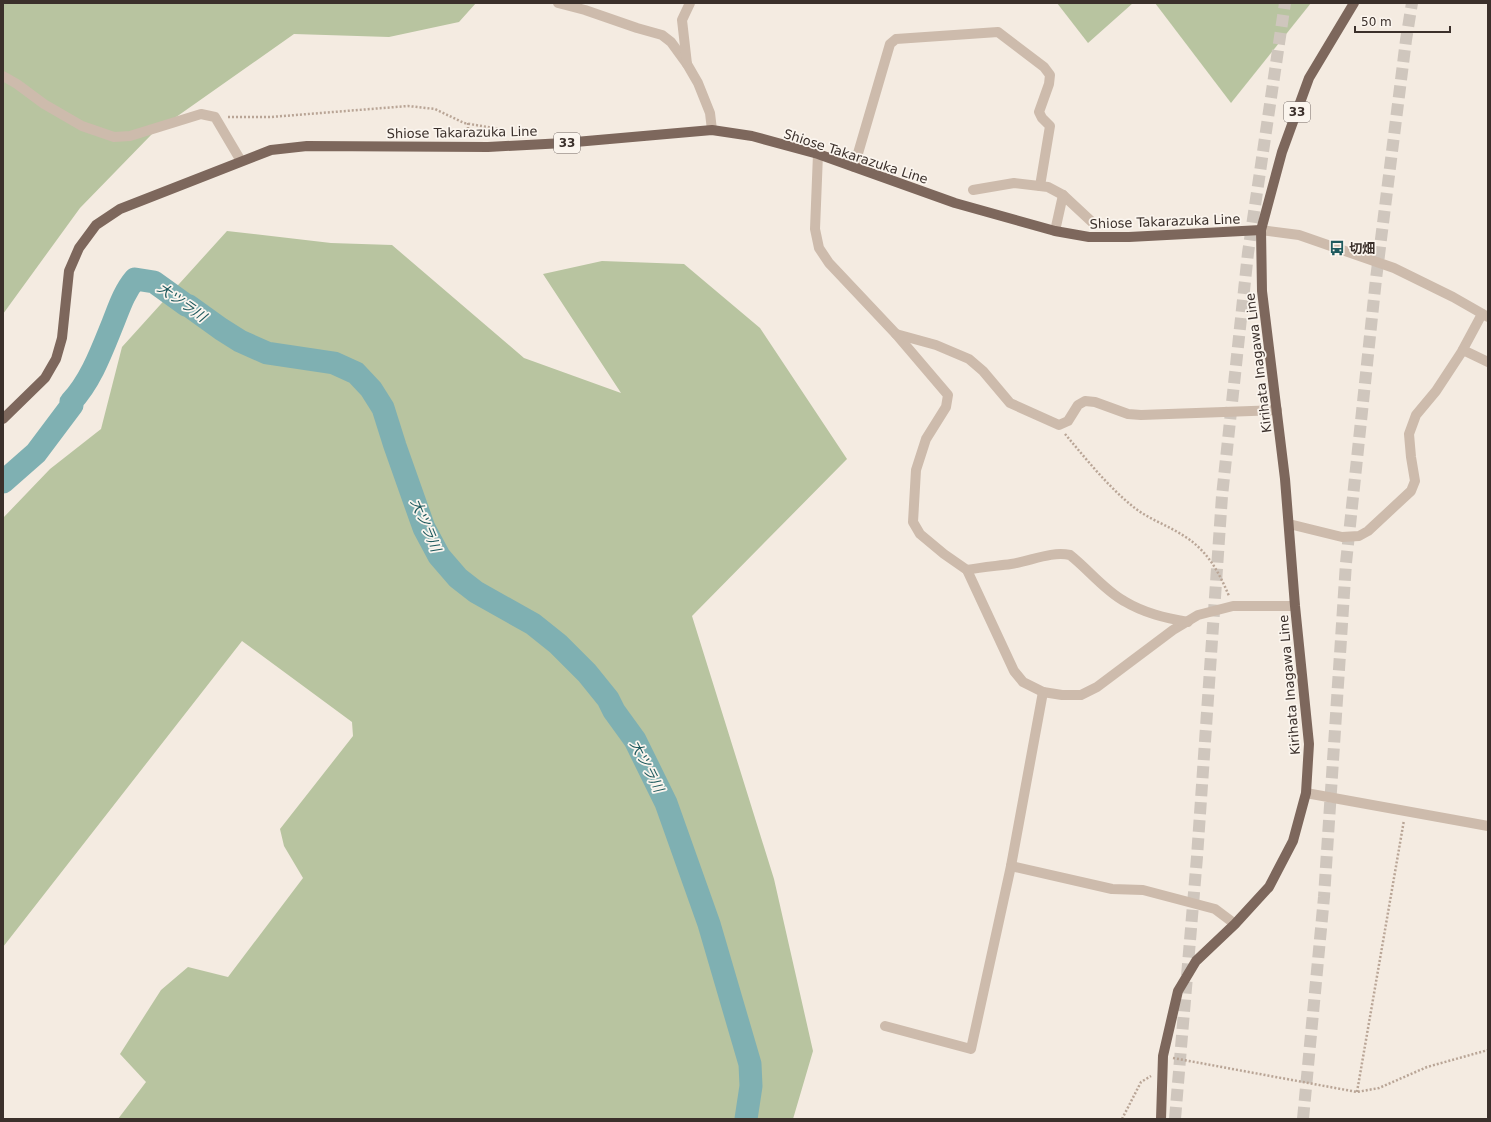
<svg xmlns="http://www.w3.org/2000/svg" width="1491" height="1122" font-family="'DejaVu Sans','Noto Sans JP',sans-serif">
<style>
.green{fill:#b8c4a0}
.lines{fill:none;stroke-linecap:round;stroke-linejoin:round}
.river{stroke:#7fb0b2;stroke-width:23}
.highway-tunnel{stroke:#cfc6bd;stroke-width:12;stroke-dasharray:12 6;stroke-linecap:butt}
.path{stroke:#b9a596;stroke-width:2.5;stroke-dasharray:2 2;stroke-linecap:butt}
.minor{stroke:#cdbbac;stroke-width:10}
.major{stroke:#7d675c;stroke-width:10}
.labels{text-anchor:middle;stroke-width:3.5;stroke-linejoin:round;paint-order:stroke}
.shield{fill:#fbf5ee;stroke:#756b66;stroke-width:1}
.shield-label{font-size:12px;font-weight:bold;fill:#3b302b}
.street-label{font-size:13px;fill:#3b302b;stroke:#fbf5ee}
.poi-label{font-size:13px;font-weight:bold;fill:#3b302b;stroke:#fbf5ee;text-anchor:start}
.water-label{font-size:14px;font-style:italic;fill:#1f5a5e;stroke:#fbf5ee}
</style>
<rect width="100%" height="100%" fill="#f4ebe1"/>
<g class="green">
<polygon points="3,3 476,3 459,22 389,37 294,34 152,134 80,208 3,314"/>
<polygon points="1057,3 1133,3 1088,43"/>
<polygon points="1155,3 1311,3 1231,103"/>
<polygon points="227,231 331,243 392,245 524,358 621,393 543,274 602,261 684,264 760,328 847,459 692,616 774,879 813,1051 793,1119 118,1119 146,1082 120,1054 161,990 188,967 228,977 303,878 284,846 280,829 353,736 352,722 242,641 3,947 3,518 50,469 101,429 122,347"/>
</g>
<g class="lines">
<path class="river" d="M3,482L36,453L72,405L71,402C91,381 102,350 113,323C119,308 124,292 135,279L154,282L186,305L189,306L221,329L240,341L267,353L334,363L356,373L371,389L383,408L395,446L424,528L439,556L458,578L476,592L533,624L558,644L587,673L608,699L614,711L635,740L666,803L709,924L750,1064L751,1086L746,1119"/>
<g class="highway-tunnel">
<polyline points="1175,1119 1197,857 1222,496 1248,253 1285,3"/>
<polyline points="1303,1119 1324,897 1346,563 1376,279 1406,40 1412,3"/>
</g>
<g class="path">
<polyline points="228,117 271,117 408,106 435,109 464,123 499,129 506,135"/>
<polyline points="468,123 468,137"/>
<path d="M1065,434C1087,460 1109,488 1136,509C1151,520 1169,526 1184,536C1207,550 1219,572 1229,596"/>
<polyline points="1173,1058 1357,1092 1379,1088 1427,1067 1488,1050"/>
<polyline points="1357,1092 1404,820"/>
<polyline points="1122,1119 1141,1082 1151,1076"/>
</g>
<g class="minor">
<polyline points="558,3 585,10 637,28 662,35 671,42 687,64"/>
<polyline points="690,3 682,20 687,64 698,83 710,113 712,130"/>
<polyline points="3,76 17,84 44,104 82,126 114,137 130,136 201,114 215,117 241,161"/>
<polyline points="818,154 815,229 819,248 829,263 896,334 948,395 946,407 926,439 916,470 913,522 920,534 944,554 967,570 1014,671 1023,682 1043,692 1062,695 1081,695 1097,687 1173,630 1198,615 1233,606 1295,606"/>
<polyline points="854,167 890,44 896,39 998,32 1044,67 1050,75 1049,84 1039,112 1042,118 1050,126 1040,186"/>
<polyline points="973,190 1014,183 1048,187 1063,195 1092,222"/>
<polyline points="1261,230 1299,235 1394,268 1453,297 1488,317"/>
<polyline points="1055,231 1063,195"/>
<polyline points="896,334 936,345 969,359 983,371 1010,403 1059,425 1068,421 1078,405 1085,401 1095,402 1128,414 1141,415 1277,410"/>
<polyline points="1463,350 1488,362"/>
<polyline points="1289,524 1342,537 1359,536 1368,531 1411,491 1415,481 1411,457 1409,434 1416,415 1436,391 1461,353 1482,314"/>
<path d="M967,570C982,567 997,566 1011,564C1031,561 1051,551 1070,555C1088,569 1104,590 1124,601C1144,613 1165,618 1188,622"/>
<polyline points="1306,793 1488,826"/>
<polyline points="1011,866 1112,889 1143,890 1215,909 1235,924"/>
<polyline points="885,1026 971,1049 1011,866 1043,692"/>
</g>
<g class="major">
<polyline points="3,419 45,378 56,359 62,338 69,271 79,248 96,225 120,209 271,150 307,146 488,147 564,143 712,130 752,136 818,154 955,203 1055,231 1089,237 1129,237 1261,230"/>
<polyline points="1161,1119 1163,1056 1178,991 1196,961 1235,924 1269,887 1293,841 1306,793 1309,744 1295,606 1285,479 1262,291 1261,230 1282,152 1309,78 1354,3"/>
</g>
</g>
<defs>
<symbol id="bus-bare" viewBox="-9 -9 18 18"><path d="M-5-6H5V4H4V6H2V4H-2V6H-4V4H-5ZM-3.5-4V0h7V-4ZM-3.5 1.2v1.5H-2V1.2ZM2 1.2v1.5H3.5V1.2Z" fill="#1f5a5e" stroke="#fbf5ee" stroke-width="2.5" paint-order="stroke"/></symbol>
</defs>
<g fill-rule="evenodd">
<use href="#bus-bare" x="1326" y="237" width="22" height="22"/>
</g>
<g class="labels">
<g class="shield">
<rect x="1284" y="102" width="26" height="20" rx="3"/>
<rect x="554" y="133" width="26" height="20" rx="3"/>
</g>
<g class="shield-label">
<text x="1297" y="116">33</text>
<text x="567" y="147">33</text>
</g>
<g class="street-label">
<text transform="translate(462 132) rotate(-1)" y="5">Shiose Takarazuka Line</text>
<text transform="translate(856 156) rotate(18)" y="5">Shiose Takarazuka Line</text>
<text transform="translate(1165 221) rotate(-2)" y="5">Shiose Takarazuka Line</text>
<text transform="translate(1258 363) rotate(-97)" y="5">Kirihata Inagawa Line</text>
<text transform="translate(1289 685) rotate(-95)" y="5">Kirihata Inagawa Line</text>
</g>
<g class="poi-label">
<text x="1349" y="253">切畑</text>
</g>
<g class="water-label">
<text transform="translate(182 302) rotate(35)" y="5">大ツラ川</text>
<text transform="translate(426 525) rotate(67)" y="5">大ツラ川</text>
<text transform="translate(647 766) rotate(63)" y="5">大ツラ川</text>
</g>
</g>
<rect width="1491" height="1122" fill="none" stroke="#3b302b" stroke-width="8"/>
<path d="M1355 26v6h95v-6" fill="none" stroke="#3b302b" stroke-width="2"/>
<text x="1361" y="26" font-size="12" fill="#3b302b" stroke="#fbf5ee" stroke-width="3" paint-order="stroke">50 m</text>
</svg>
